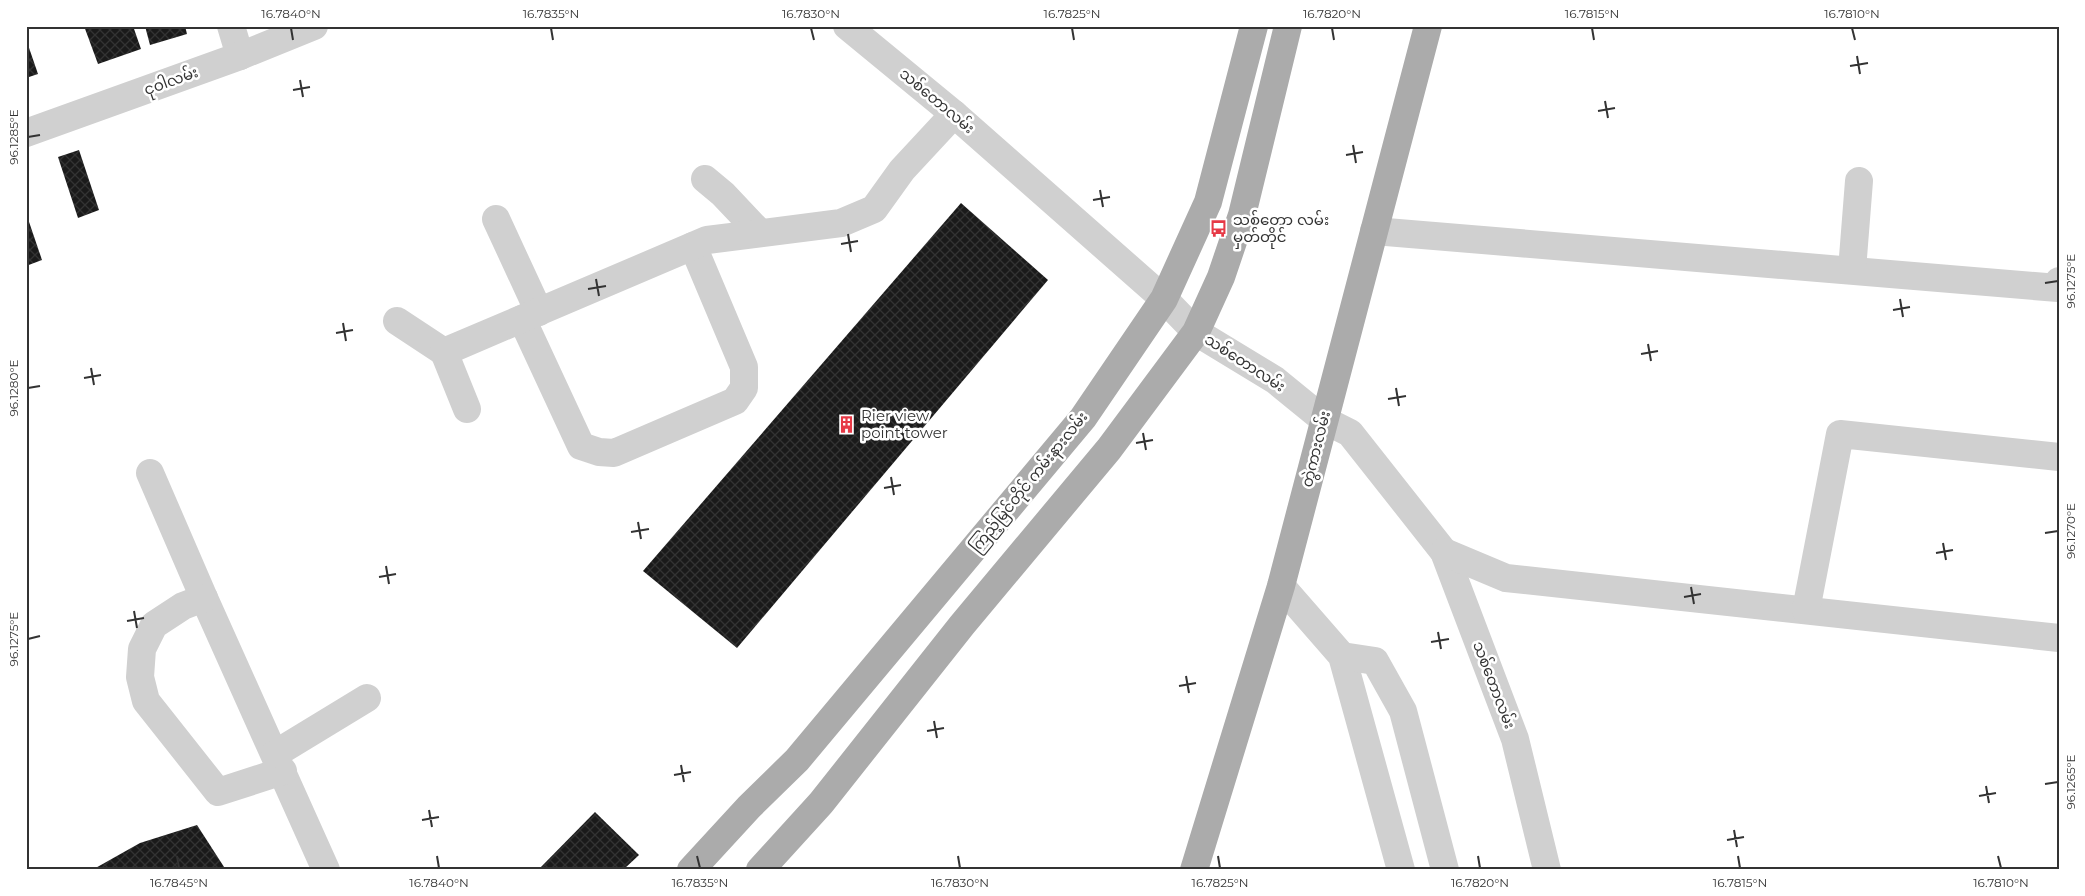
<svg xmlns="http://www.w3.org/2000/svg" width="2085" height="896" font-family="Montserrat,'Noto Sans Myanmar',sans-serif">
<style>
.building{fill:url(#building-cross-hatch)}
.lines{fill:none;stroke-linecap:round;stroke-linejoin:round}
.minor{stroke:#d0d0d0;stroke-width:28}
.major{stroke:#ababab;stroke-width:28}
.ticks{fill:none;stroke:#333;stroke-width:2}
.labels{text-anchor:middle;stroke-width:5;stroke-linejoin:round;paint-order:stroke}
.street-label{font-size:15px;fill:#333;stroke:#fff}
.poi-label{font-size:15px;fill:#333;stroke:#fff;text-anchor:start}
.neatline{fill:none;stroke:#333;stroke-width:2}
.ticks-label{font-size:12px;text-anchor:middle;fill:#333}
</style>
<defs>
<pattern id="building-cross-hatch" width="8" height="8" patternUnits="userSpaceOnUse" patternTransform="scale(1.25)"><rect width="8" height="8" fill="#1a1a1a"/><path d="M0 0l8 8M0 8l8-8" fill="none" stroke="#333"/></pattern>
</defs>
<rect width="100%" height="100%" fill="#fff"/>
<g class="building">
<polygon points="84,26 133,26 141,49 98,64"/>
<polygon points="145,26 185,26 187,34 150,45"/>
<polygon points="26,39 38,74 26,78"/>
<polygon points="79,150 99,210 78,218 58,157"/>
<polygon points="961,203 1048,280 737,648 643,571"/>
<polygon points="26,213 42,260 26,266"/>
<polygon points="595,812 639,855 623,870 538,870"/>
<polygon points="197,825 226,870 92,870 140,843"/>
</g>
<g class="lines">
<g class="minor">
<polyline points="231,26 240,56"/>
<polyline points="847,26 954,114 1164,299 1196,332 1275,380 1324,420 1350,433 1444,552 1515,739 1547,870"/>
<polyline points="26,133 240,56 314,26"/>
<polyline points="705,179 723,194 760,233"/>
<polyline points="496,219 539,312"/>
<polyline points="1374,231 2058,288 2059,281"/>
<polyline points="1852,270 1859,181"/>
<polyline points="522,319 581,446 599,452 614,453 735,401 744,388 744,367 693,246"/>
<polyline points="397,321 444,352 707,240 841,223 874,209 902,170 954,114"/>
<polyline points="444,352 467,409"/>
<polyline points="150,473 204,598 326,870"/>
<polyline points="1444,552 1506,578 2059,638"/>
<polyline points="1281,586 1342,656 1401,870"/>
<polyline points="204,598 183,606 154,625 142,649 140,677 146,701 218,792 283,771"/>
<polyline points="1806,610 1840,434 2059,457"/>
<polyline points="1342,656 1375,661 1403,711 1445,870"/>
<polyline points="275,754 367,698"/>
</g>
<g class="major">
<polyline points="691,870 749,807 797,760 1083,418 1164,299 1208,202 1254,26"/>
<polyline points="760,870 821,803 962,625 1109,449 1196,332 1221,277 1242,215 1288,26"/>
<polyline points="1194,870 1281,586 1428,26"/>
</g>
</g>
<path class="ticks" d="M291,28L293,40M551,28L553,40M811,28L814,40M1072,28L1074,40M1332,28L1334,40M1592,28L1594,40M1852,28L1855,40M1857,56L1860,74M1850,66L1868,63M300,80L303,97M293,90L310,87M1605,101L1608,118M1598,111L1615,108M28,137L40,135M1353,145L1356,163M1346,155L1363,152M1100,190L1103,207M1093,200L1110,197M848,234L851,252M841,244L858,241M596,279L599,296M2045,283L2058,281M588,289L606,286M1900,299L1903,317M1893,310L1910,307M343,323L346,341M336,333L353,330M1648,344L1651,361M1641,354L1658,351M91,368L94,385M84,378L101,375M28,388L40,386M1396,388L1399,406M1388,399L1406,396M1143,433L1146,450M1136,443L1153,440M891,477L894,495M884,488L901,485M638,522L641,539M631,532L649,529M2045,533L2058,531M1943,543L1946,560M1936,553L1953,550M386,566L389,584M379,577L396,574M1691,587L1694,604M1684,597L1701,594M134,611L137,628M127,621L144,618M1438,632L1441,649M28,639L40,636M1431,642L1449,639M1186,676L1189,693M1179,686L1196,683M934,721L937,738M927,731L944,728M681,765L684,782M674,775L691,772M2045,784L2058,782M1986,786L1989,803M1979,796L1996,793M429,810L432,827M422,820L439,817M1734,830L1737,847M1727,840L1744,837M177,856L179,868M437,856L439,868M697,856L700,868M958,856L960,868M1218,856L1220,868M1478,856L1480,868M1738,856L1740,868M1998,856L2001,868"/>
<defs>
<symbol id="bus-bare" viewBox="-9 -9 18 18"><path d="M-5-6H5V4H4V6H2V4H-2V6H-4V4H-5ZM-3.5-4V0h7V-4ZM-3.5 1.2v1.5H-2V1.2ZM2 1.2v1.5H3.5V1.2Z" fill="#e63946" stroke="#fff" stroke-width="2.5" paint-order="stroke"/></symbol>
<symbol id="building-bare" viewBox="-9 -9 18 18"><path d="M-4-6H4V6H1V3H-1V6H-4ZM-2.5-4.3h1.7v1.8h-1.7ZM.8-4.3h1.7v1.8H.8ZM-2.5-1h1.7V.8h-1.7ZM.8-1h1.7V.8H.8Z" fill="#e63946" stroke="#fff" stroke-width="2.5" paint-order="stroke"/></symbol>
</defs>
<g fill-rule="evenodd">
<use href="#bus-bare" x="1206" y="216" width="25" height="25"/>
<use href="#building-bare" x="834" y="412" width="25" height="25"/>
</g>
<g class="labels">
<g class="street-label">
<text transform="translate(171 81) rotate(-20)" y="5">ငုဝါလမ်း</text>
<text transform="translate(937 101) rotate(40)" y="5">သစ်တောလမ်း</text>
<text transform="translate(1245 363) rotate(33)" y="5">သစ်တောလမ်း</text>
<text transform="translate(1316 449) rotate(-76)" y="5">တွဲကားလမ်း</text>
<text transform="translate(1029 482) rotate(-51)" y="5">ကြည့်မြင်တိုင် ကမ်းနားလမ်း</text>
<text transform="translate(1494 685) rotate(69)" y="5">သစ်တောလမ်း</text>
</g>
<g class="poi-label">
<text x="1233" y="225">သစ်တော လမ်း<tspan x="1233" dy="17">မှတ်တိုင်</tspan></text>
<text x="861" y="421">Rier view<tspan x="861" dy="17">point tower</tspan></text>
</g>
</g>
<rect width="2085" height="896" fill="none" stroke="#ffffff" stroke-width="55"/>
<rect x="28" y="28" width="2030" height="840" class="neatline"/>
<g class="ticks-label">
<text x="291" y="18">16.7840°N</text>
<text x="551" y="18">16.7835°N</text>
<text x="811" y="18">16.7830°N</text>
<text x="1072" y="18">16.7825°N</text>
<text x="1332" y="18">16.7820°N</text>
<text x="1592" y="18">16.7815°N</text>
<text x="1852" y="18">16.7810°N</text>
<text transform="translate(14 137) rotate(-90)" y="4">96.1285°E</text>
<text transform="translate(2071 281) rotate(-90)" y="4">96.1275°E</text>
<text transform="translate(14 388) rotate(-90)" y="4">96.1280°E</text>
<text transform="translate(2071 531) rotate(-90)" y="4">96.1270°E</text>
<text transform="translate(14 639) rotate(-90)" y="4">96.1275°E</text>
<text transform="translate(2071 782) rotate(-90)" y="4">96.1265°E</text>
<text x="179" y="887">16.7845°N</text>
<text x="439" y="887">16.7840°N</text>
<text x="700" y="887">16.7835°N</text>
<text x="960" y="887">16.7830°N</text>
<text x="1220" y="887">16.7825°N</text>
<text x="1480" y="887">16.7820°N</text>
<text x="1740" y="887">16.7815°N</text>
<text x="2001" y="887">16.7810°N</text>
</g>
</svg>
